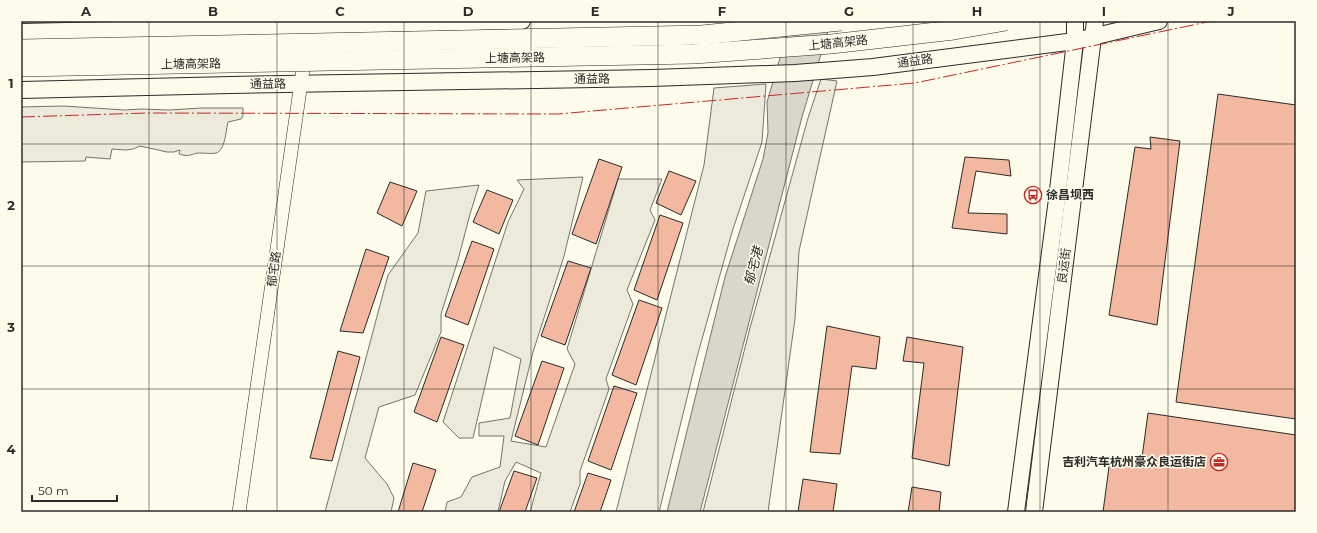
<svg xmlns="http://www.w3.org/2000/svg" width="1317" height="533" font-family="Montserrat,'Noto Sans SC',sans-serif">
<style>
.green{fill:#ecebdb;stroke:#74746e}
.water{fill:#d8d7c9;stroke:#74746e}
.building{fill:#f2b8a0;stroke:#2b2b2b}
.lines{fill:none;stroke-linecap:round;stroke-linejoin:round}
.minor-casing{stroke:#2b2b2b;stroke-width:14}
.major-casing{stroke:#2b2b2b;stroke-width:18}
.minor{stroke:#fdfbea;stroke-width:13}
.major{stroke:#fdfbea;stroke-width:16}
.highway-bridge-casing{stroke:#2b2b2b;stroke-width:20;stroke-linecap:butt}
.highway-bridge{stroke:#fdfbea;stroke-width:19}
.power{stroke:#c62828;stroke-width:1;stroke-dasharray:14 3 2 3;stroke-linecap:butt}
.grid{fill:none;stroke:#2b2b2b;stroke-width:1;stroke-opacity:0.55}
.labels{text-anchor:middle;stroke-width:3;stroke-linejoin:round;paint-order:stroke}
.street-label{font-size:12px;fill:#2b2b2b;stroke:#fdfbea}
.poi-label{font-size:12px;font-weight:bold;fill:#2b2b2b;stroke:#fdfbea;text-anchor:start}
.water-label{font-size:13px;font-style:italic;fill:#2b2b2b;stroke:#fdfbea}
.neatline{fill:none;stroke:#2b2b2b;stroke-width:1.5}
.grid-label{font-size:13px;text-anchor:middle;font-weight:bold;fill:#2b2b2b}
</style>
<rect width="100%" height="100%" fill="#fdfbea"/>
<g class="green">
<polygon points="821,79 837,81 799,251 795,319 768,512 703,512 750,328 808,118"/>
<polygon points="766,84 762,142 732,232 697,357 659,512 616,512 704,165 714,88"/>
<path d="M63,106L125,110L141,109L169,110L202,108H243V116L241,119L228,122C226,130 225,151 216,153C211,154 205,153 200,153C191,153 191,158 179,154L180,150L174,152H167L140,146L133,149L126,150L112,149L110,159L86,157L85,161L21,162V107Z"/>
<polygon points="583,177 564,256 533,352 511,441 546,447 575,364 567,349 618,179 662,179 650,210 655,220 627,290 633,304 606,379 609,389 580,471 580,484 570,512 530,512 541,473 516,462 505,481 498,512 445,512 447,502 461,497 472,477 500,467 504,436 479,436 479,423 510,418 521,359 494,347 473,438 459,438 443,422 508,222 524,189 517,180"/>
<polygon points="479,185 470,214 458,260 441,314 441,332 415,395 379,407 365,458 387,484 394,498 391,512 325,512 388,275 418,233 426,191"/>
</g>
<polygon class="water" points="791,21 831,21 802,117 700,512 667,512 725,277 763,159 768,133 767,102"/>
<g class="building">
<polygon points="1218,94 1296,105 1296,419 1176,402"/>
<polygon points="1150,137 1180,141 1157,325 1109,315 1135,147 1151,149"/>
<polygon points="965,157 1009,160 1011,176 976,171 968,213 1007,214 1007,234 952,228"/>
<polygon points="599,159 622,167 596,244 572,234"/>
<polygon points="669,171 696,181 681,215 656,203"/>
<polygon points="390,182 417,191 402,226 377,213"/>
<polygon points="487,190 513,200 499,234 473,222"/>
<polygon points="660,215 683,223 657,300 634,290"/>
<polygon points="472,241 494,249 468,325 445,316"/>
<polygon points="366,249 389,257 363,333 340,331"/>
<polygon points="568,261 591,268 565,345 541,336"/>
<polygon points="639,300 662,308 636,385 612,375"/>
<polygon points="827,326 880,337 876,369 852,366 840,454 810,452"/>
<polygon points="441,337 464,345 437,422 414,412"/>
<polygon points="907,337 963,347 949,466 912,458 924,363 903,361"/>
<polygon points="338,351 360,357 332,461 310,458"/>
<polygon points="542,361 564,368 538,445 515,436"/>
<polygon points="614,386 637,393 611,470 588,461"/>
<polygon points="1148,413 1296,435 1296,512 1103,512 1110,459 1141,465"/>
<polygon points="413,463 436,470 422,512 398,512"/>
<polygon points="514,471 537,478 525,512 499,512"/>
<polygon points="588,473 611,480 600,512 574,512"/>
<polygon points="803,479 837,484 833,512 798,512"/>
<polygon points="912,487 941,492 939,512 908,512"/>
</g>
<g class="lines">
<defs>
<polyline id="minor" points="239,512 305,55"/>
<g id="major">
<polyline points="21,32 522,21"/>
<polyline points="21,90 231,85 652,78 795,73 873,67 1075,41 1159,21"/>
<polyline points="1016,512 1057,199 1075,41 1075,21"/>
<polyline points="1034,512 1095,21"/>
</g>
</defs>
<use href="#minor" class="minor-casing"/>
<use href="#major" class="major-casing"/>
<use href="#minor" class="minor"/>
<use href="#major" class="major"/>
<defs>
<g id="highway-bridge">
<polyline points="21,49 702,35 841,21"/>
<polyline points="21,67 694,54 831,44 954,30 1006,21"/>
</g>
</defs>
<use href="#highway-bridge" class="highway-bridge-casing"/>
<use href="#highway-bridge" class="highway-bridge"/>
<polyline class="power" points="21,117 147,113 558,114 915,83 1212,21"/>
</g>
<path class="grid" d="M149,21V512M277,21V512M404,21V512M531,21V512M658,21V512M786,21V512M913,21V512M1040,21V512M1168,21V512M21,144H1296M21,266H1296M21,389H1296"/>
<defs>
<symbol id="bus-ring" viewBox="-11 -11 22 22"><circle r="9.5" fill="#fdfbea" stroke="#c62828" stroke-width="1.5"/><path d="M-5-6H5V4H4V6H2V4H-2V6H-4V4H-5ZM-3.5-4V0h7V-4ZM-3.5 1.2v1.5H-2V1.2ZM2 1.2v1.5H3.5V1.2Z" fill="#c62828"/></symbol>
<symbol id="office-ring" viewBox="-11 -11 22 22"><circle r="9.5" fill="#fdfbea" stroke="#c62828" stroke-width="1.5"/><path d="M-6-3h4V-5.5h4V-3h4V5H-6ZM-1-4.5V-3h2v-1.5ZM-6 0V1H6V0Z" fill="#c62828"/></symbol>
</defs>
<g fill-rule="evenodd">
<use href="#bus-ring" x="1023" y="185" width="20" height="20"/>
<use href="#office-ring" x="1209" y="452" width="20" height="20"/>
</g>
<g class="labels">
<g class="street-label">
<text transform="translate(838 43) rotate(-6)" y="4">上塘高架路</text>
<text transform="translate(515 58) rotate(-1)" y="4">上塘高架路</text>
<text transform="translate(915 61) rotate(-8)" y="4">通益路</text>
<text transform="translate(191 64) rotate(-1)" y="4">上塘高架路</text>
<text transform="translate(592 79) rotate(-1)" y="4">通益路</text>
<text transform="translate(268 84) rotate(-1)" y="4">通益路</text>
<text transform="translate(1064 266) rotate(-83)" y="4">良运街</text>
<text transform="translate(274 269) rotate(-82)" y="4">郁宅路</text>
</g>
<g class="poi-label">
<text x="1046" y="199">徐昌坝西</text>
<text x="1206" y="466" text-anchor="end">吉利汽车杭州豪众良运街店</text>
</g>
<g class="water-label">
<text transform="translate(753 266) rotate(-75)" y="5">郁宅港</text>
</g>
</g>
<rect width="1317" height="533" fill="none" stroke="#fdfbea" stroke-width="44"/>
<path d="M32 495v6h85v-6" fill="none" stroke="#2b2b2b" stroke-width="2"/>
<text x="38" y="495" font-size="12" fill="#2b2b2b" stroke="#fdfbea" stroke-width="3" paint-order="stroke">50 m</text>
<rect x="22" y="22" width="1273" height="489" class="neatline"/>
<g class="grid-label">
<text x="86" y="16">A</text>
<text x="213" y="16">B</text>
<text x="340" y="16">C</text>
<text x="468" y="16">D</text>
<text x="595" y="16">E</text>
<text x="722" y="16">F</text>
<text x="849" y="16">G</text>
<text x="977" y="16">H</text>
<text x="1104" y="16">I</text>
<text x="1231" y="16">J</text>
<text x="11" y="88">1</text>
<text x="11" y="210">2</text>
<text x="11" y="332">3</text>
<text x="11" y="454">4</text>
</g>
</svg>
